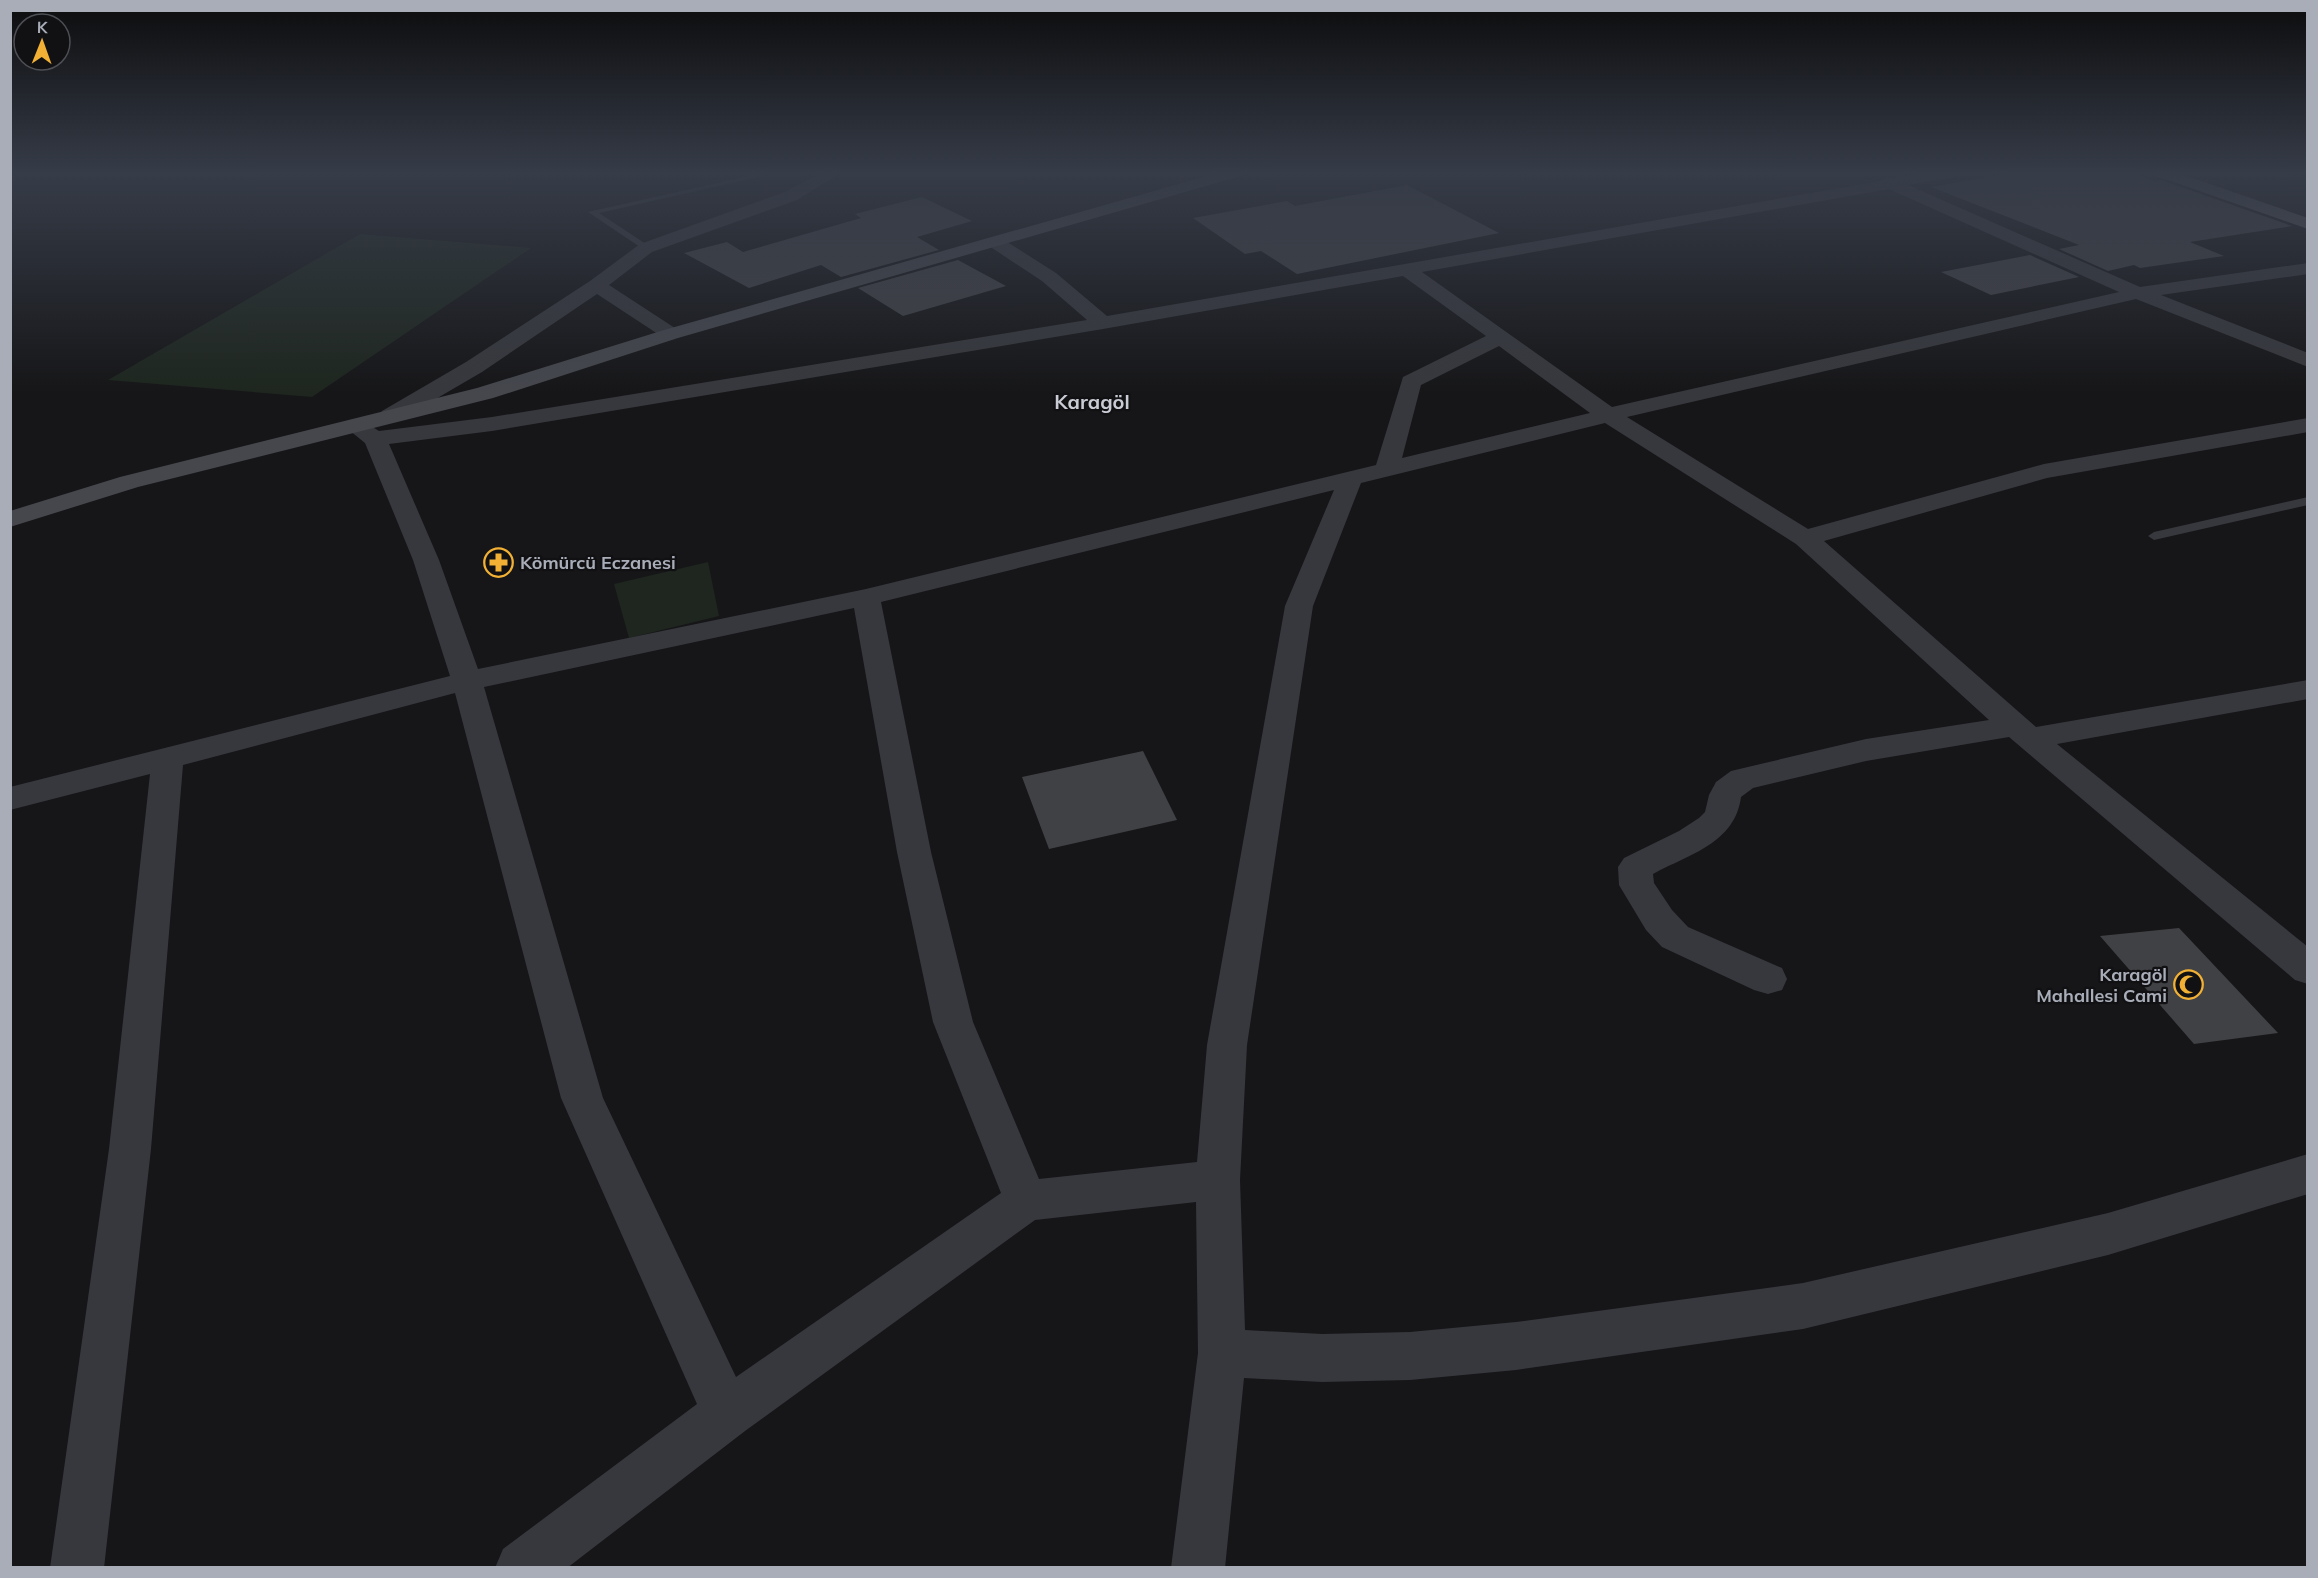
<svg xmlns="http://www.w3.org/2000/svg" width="2318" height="1578" font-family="Mulish,sans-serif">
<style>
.green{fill:#1e261f}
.building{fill:#404145}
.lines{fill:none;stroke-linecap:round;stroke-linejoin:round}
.service{fill:#37383d;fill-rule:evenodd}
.minor{fill:#37383d;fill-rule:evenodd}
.secondary{fill:#45474d;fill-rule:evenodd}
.primary{fill:#53555c;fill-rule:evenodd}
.labels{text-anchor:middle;stroke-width:4.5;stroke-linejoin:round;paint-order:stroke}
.poi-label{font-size:18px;font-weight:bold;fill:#a8adb8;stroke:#111113;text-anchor:start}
.far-district-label{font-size:20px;font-weight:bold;fill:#c9ccd4;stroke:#111113}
</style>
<rect width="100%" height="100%" fill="#161618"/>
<g class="green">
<polygon points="360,234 531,248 312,397 108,380"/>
<polygon points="708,562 719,616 629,638 614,584"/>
</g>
<g class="building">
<polygon points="2013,172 2130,172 2155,181 2161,180 2292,226 2190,242 2224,256 2140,268 2134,265 2108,271 2059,249 2079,245 1931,187"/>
<polygon points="1407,185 1499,233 1297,274 1261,251 1245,254 1193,218 1287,201 1295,206"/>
<polygon points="922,197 972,221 917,237 939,250 841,277 821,265 749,288 684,253 727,242 743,252 861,218 855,214"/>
<polygon points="2030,255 2079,277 1991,295 1941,272"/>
<polygon points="958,260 1006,286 903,316 858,288"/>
<polygon points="1143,751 1177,820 1049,849 1022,777"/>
<polygon points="2179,928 2278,1033 2194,1044 2100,936"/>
</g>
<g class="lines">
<g class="service">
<polygon points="766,172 781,172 599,213 649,246 650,248 646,251 588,212"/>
<polygon points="2308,497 2308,505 2154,540 2148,536 2154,532"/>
</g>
<g class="minor">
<polygon points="822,172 842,172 797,200 652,252 609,285 678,330 681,334 678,338 664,338 597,294 482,372 398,421 390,423 382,421 379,416 382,411 466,362 590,281 640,244 785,192"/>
<path d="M1929,172H1964L1956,177L1908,185L2140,287L2308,263V274L2161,295L2308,353V367L2136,299L1627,417L1808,529L2044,464L2308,418V432L2047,478L1824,541L2036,727L2308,680V699L2057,744L2308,947V984L2295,980L2009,737L1866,761L1753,788L1741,797C1735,843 1690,854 1653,874L1654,883L1672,910L1688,927L1782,968L1787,979L1782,990L1768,994L1754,990L1662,947L1646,930L1619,885L1618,867L1624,858L1679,831L1699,818L1705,812L1709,795L1716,782L1731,771L1866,739L1989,720L1796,544L1605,423L1361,483L1313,606L1247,1045L1240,1180L1245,1330L1322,1334L1410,1332L1516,1322L1803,1283L2108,1213L2308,1154V1194L2108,1255L1803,1329L1516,1370L1410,1380L1322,1382L1244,1378L1225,1568H1171L1198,1353L1196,1202L1035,1220L745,1431L567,1568H495L503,1549L697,1404L561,1098L455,693L183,765L151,1149L104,1568H50L109,1149L150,774L10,810V787L450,676L413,560L365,443L344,426L347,421L355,419L363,421L379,431L492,417L1087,320L1042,281L989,246L986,242L989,238H1001L1056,273L1107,316L1880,181L1887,177L1892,178ZM1889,189L2119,292L1612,407L1422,272ZM1403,276L1486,336L1403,377L1376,465L866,589L478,669L439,560L389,444L492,431L1103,329ZM1499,346L1590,413L1402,458L1421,385ZM1334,490L1285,606L1207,1045L1197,1162L1039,1179L973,1022L931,852L881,602ZM854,608L897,852L933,1022L1001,1193L736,1377L603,1098L484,687Z"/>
</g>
<polygon class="secondary" points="1221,172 1246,172 1244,175 678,338 493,398 138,487 10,527 10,511 120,477 477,388 664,330"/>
<polygon class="primary" points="2152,172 2175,172 2308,218 2308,229 2154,175"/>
</g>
<linearGradient id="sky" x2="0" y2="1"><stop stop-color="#0c0c0d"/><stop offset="0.44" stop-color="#363c48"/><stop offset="1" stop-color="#363c48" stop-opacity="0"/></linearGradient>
<rect width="2318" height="393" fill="url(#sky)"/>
<defs>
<symbol id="pharmacy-ring" viewBox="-11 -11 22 22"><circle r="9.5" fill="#111113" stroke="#f2b134" stroke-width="1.5"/><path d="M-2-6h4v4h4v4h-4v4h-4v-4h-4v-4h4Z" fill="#f2b134"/></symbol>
<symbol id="mosque-ring" viewBox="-11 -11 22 22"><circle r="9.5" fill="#111113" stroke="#f2b134" stroke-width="1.5"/><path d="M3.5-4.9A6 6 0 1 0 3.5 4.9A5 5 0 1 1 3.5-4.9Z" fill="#f2b134"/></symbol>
</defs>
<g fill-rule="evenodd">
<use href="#pharmacy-ring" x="482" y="546" width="33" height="33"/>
<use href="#mosque-ring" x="2172" y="968" width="33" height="33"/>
</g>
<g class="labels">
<g class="poi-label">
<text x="520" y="569">Kömürcü Eczanesi</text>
<text x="2167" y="981" text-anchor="end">Karagöl<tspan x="2167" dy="21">Mahallesi Cami</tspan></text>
</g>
<g class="far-district-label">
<text x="1092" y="409">Karagöl</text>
</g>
</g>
<rect width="2318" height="1578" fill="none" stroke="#a8adb8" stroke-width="24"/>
<g transform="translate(42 42) rotate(1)"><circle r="28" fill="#111113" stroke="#4d4f55" stroke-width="1.5"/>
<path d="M0-4.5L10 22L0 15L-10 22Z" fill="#f2b134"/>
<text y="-9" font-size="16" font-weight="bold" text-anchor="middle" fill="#a8adb8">K</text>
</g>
</svg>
